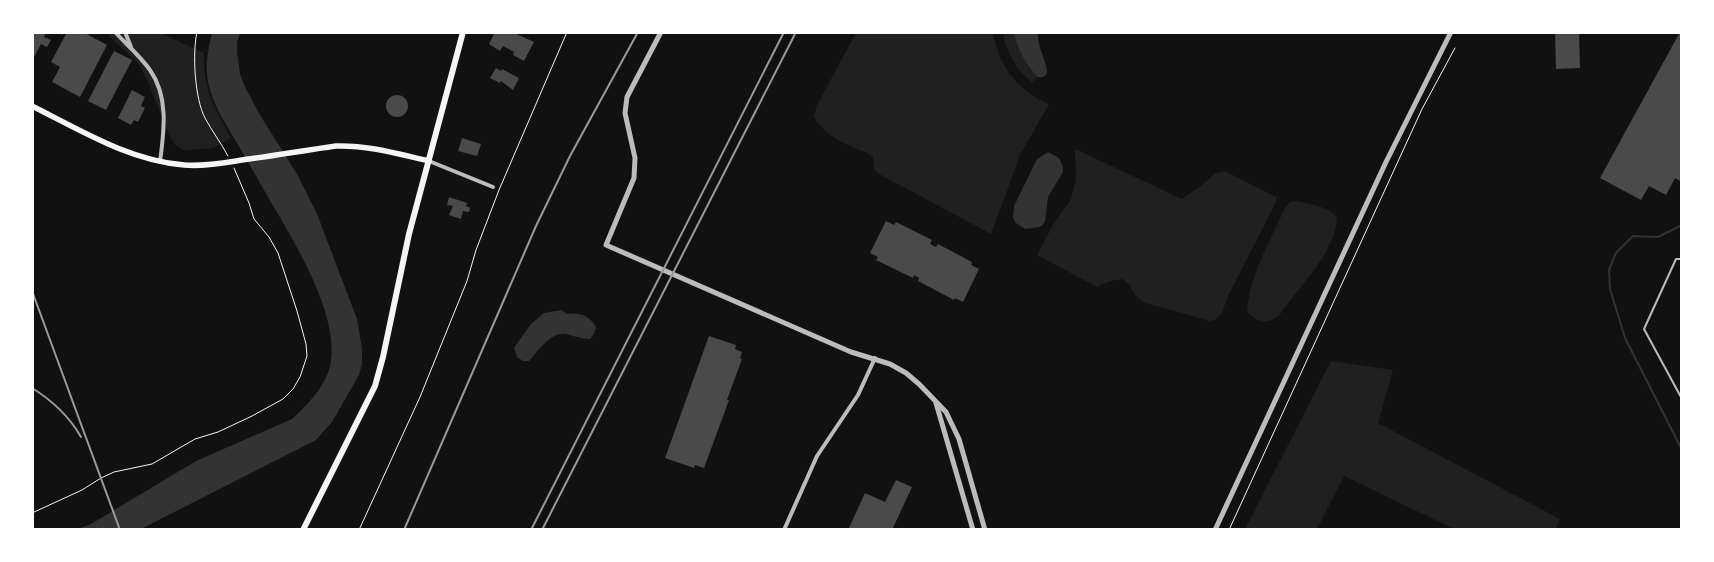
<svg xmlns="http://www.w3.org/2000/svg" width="1714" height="562" font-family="Barlow,sans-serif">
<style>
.green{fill:#202020}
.water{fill:#333}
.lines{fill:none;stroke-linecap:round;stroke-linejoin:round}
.stream{stroke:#333;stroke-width:2}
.building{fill:#4a4a4a}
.path{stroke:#f5f5f5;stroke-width:1}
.service{stroke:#bcbcbc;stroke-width:2}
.minor{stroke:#bcbcbc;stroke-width:4}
.tertiary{stroke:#bcbcbc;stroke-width:5}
.secondary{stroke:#f5f5f5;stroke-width:5.5}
.primary{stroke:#f5f5f5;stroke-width:6}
.rail{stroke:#9a9a9a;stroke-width:2}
</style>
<rect width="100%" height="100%" fill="#111"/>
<g class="green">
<path d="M106,33H161L204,53C203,90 214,107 231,138L214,148L184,150L175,145L169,134L145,75L138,63Z"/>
<path d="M856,33H993C999,65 1017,91 1049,104L1020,155L991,234L879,174L874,169L873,157C867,152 861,151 855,148C839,142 821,131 814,116L817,105Z"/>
<path d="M1003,33H1014C1018,50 1025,65 1038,77L1032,82C1016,70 1006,52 1003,33Z"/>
<polygon points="1075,149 1182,199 1202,185 1214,174 1225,171 1276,197 1276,202 1228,296 1222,313 1217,319 1210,321 1145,303 1135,295 1129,284 1122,279 1110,281 1097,287 1037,255 1054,223 1071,199 1076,180"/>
<path d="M1295,201C1309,203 1328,207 1337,217C1336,247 1310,275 1292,298C1287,304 1281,315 1274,319C1264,325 1252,319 1247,311C1250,275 1270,241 1285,208L1290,202Z"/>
<polygon points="1331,361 1393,370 1378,423 1560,519 1556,529 1454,529 1344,476 1317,529 1245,529"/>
</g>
<g class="water">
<path d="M212,33H240L237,42V52L240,74L245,87L260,115L298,176L317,214L357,319L362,349V364L359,375L332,422L316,440L141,529L75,530L91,524L196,461L292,419C306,406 323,389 329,370C344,320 293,240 268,197C253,171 238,144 222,118C205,85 203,69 212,33Z"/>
<path d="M1014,33H1038C1037,48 1048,63 1047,74L1043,77H1038C1025,64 1018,50 1014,33Z"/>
<polygon points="1048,152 1059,158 1063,167 1063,172 1048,197 1045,221 1042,226 1039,227 1025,229 1016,223 1013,218 1014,206 1037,159"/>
<path d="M562,310L567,314C579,312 589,315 596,327L594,334L590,339C581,339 575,336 566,334C551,331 538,351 529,361H523L517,357L514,348L531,324L544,313Z"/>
</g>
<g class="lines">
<polyline class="stream" points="1682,225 1658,237 1633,236 1616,253 1609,270 1610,289 1625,338 1682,450"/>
</g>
<g class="building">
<polygon points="32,32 46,32 44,37 51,40 47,47 41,44 32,61"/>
<polygon points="67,32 83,32 107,45 80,97 52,82 60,67 51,62"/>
<polygon points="495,32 512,32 534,42 524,61 513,55 514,52 503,46 500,51 489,44"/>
<polygon points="1555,32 1579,32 1580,68 1556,69"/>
<polygon points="1680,32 1682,32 1682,182 1675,178 1666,195 1649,186 1641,200 1600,178"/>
<polygon points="114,51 132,60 106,110 88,101"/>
<polygon points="496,68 501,71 502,69 519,78 513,90 501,81 500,83 490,78"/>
<polygon points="132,90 145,97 141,106 145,108 138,122 134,120 131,125 118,118"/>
<circle cx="397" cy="106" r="11"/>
<polygon points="462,138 481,144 477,156 458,151"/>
<polygon points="449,197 467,203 466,206 470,208 469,212 463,211 461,219 449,215 453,206 447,205"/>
<polygon points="886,221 894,225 896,222 932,240 930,244 936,247 938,244 972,262 971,265 979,269 963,302 955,298 954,300 918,281 919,278 914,275 913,278 876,260 878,257 870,253"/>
<polygon points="709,336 736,345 735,349 742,352 740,358 742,359 727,400 729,400 704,468 695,465 694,468 665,458"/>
<polygon points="896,480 912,487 892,530 848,530 865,493 885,502"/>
</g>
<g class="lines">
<g class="path">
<path d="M197,32C192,54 195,99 205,118C212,131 221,143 228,156"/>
<polyline points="32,513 82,490 101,478 114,472 152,464 195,439 218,432 252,416 283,399 293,389 300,377 307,356 306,344 297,311 278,253 269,237 254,219 249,203 234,168"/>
<polyline points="359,530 420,397 467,281 476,250 499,190 567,32"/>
<polyline points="1229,530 1422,109 1455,48"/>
</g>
<polyline class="service" points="1682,259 1676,259 1644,329 1682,399"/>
<g class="minor">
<path d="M115,32C127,45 140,56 150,70C169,97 164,131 160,162"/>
<polyline points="125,32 131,47"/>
<polyline points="429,161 493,187"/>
<polyline points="784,530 817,456 858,395 875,358"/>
</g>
<g class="tertiary">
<polyline points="661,32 627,97 625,113 635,158 634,178 606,245 851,352 890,364 906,373 919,384 946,412 959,439 985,530"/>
<polyline points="936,403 973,530"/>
<polyline points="1215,530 1386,162 1451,32"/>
</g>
<path class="secondary" d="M32,106C80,130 130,161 184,165C205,167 228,162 249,159C278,155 307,150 336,146C368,145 398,154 429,161"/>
<polyline class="primary" points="303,530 375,386 383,357 409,234 463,32"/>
<g class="rail">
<polyline points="32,291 120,530"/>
<path d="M32,388C53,401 69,416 81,437"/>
<polyline points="404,530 536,226 570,156 638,32"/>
<polyline points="531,530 784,32"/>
<polyline points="542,530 796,32"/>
</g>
</g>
<rect width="1714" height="562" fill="none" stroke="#ffffff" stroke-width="68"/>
</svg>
